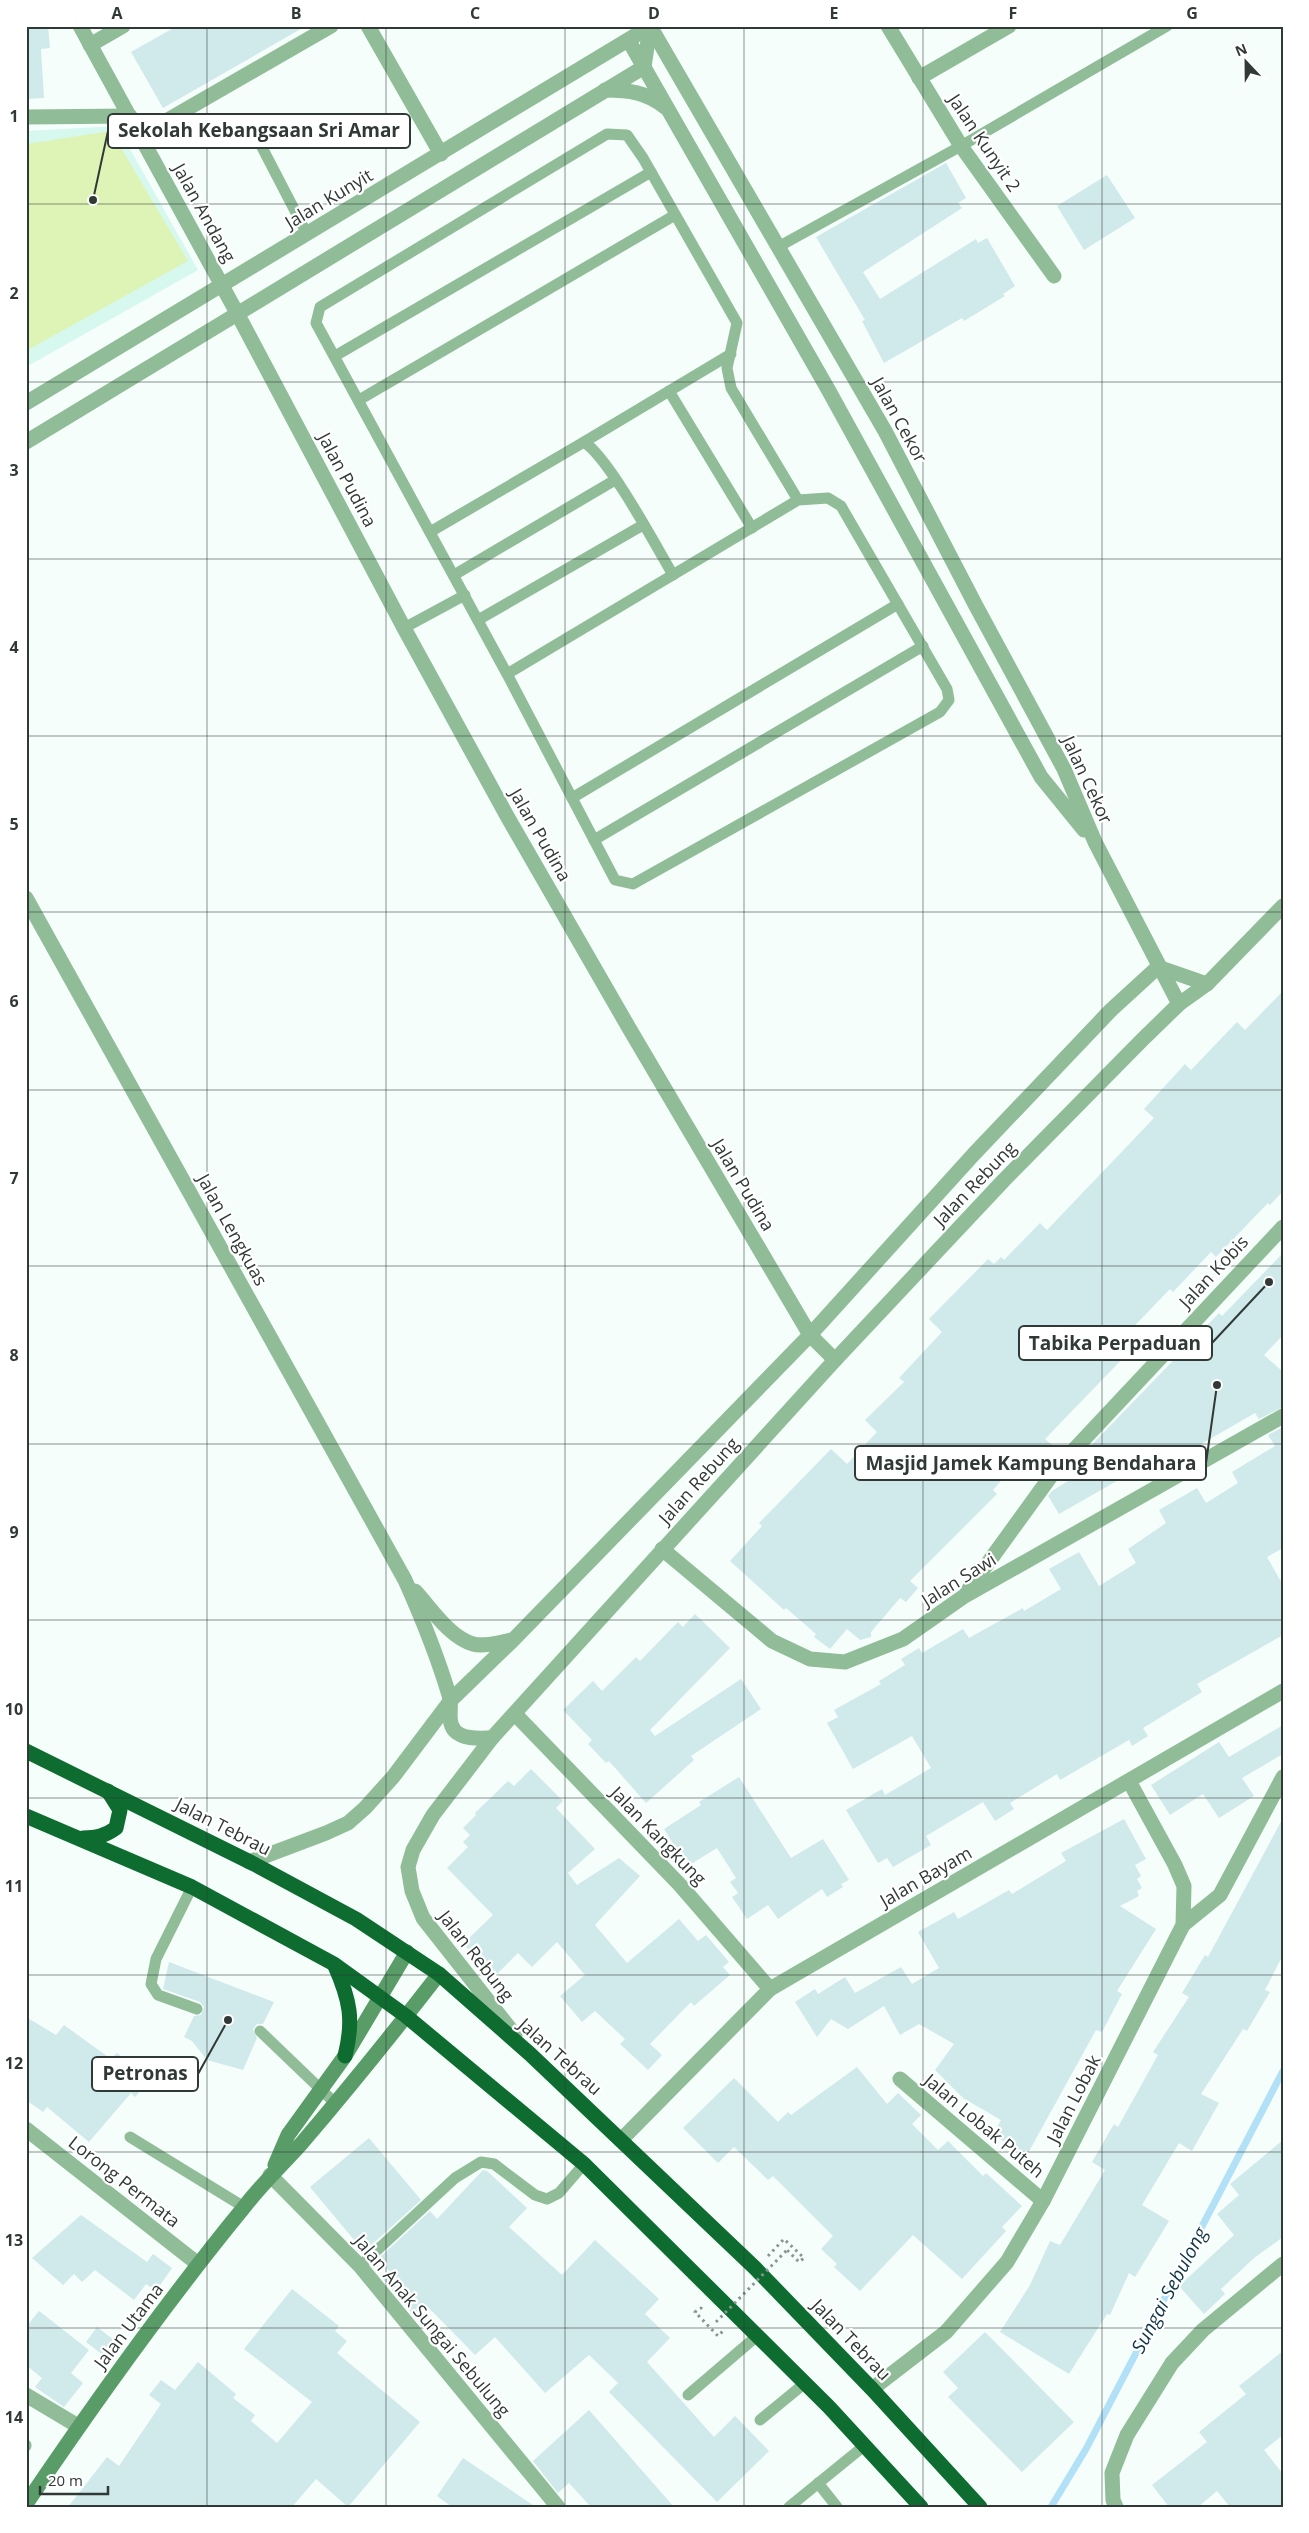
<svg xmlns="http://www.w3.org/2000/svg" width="1309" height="2533" font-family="'Open Sans',sans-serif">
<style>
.built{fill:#d7f8ee}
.green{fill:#def4b7}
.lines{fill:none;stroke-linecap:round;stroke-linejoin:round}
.stream{stroke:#b2e1f7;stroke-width:7}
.building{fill:#d0e9ea}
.path{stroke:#8b9491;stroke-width:3;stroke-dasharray:2.5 4;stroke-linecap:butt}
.lane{stroke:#90bc98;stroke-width:11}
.street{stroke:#90bc98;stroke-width:15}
.secondary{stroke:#599c68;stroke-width:15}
.highway{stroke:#0e6c31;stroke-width:15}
.path-bridge{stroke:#8b9491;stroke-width:3;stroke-dasharray:2.5 4;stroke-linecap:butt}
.grid{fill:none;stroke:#303936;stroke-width:1;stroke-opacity:0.55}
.labels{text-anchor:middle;stroke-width:4.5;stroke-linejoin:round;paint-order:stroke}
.street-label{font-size:18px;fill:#303936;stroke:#fff}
.water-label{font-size:19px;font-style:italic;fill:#0e3543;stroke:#fff}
.leader{fill:none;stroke:#303936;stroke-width:2}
.callout-dot{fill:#303936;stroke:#fff;stroke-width:2}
.callout{fill:#fff;stroke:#303936;stroke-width:2}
.callout-label{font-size:19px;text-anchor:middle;font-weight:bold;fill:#303936}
.neatline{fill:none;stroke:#303936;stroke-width:2}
.grid-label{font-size:16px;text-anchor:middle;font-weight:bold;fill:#303936}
</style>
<rect width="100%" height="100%" fill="#f5fefb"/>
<polygon class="built" points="117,126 198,270 26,367 26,131"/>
<polygon class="green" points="111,131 188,261 26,351 26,144"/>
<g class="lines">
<polyline class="stream" points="1051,2507 1086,2449 1283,2071"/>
</g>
<g class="building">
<polygon points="26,26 48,26 50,48 41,49 44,98 26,99"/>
<polygon points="177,26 306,26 163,108 131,52"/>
<polygon points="946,163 966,198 958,203 962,208 863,272 880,299 976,239 978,243 987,238 1015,286 1003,294 1005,296 964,321 962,318 884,363 862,321 865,320 816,237"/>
<polygon points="1107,175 1135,218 1084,250 1057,206"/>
<polygon points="1283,991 1283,1191 1270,1205 1268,1203 1216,1257 1211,1252 1173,1292 1170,1289 1118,1343 1128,1353 1045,1439 1053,1446 1040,1461 1028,1450 993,1490 997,1494 910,1581 918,1588 906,1602 900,1598 871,1632 871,1637 860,1640 847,1629 830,1649 814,1637 816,1634 786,1608 784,1610 730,1561 762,1526 759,1523 831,1449 847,1464 877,1432 865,1420 904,1382 899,1378 942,1332 929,1319 988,1259 994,1264 1001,1257 1004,1260 1040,1223 1047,1230 1154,1118 1144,1109 1185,1064 1191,1070 1237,1022 1245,1030"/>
<polygon points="1283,1253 1283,1335 1264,1355 1283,1372 1283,1407 1259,1419 1255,1413 1163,1466 1157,1458 1059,1514 1048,1496 1052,1491 1087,1469 1080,1457 1219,1313 1222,1316"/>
<polygon points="1283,1427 1283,1548 1267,1557 1283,1585 1283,1635 1197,1684 1202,1692 1143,1728 1148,1736 1132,1746 1129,1740 1060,1780 1057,1774 1010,1803 1014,1809 995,1821 983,1802 926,1836 931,1845 893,1867 887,1858 878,1863 846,1810 882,1789 885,1795 931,1768 912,1736 853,1769 827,1723 838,1717 834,1710 881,1684 879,1681 905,1665 901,1659 919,1648 922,1653 963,1629 969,1638 1023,1608 1024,1611 1061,1589 1049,1569 1079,1552 1099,1586 1136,1563 1128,1549 1166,1523 1159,1510 1197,1488 1206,1503 1238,1483 1232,1472 1275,1446 1268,1435"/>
<polygon points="695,1614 730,1648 650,1730 655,1736 741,1679 761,1709 691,1756 694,1760 646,1803 609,1761 606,1763 588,1744 592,1740 563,1710 593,1681 602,1691 636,1657 640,1661 678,1622 683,1627"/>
<polygon points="1283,1725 1283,1754 1242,1778 1254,1796 1219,1818 1203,1794 1170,1815 1151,1785 1219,1742 1229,1757"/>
<polygon points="531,1769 563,1801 556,1808 595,1849 568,1873 577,1885 619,1858 640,1876 595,1925 627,1963 679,1919 698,1941 706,1935 729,1962 723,1967 730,1975 694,2006 691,2002 650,2044 662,2055 648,2070 620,2044 625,2039 595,2011 582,2022 560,1996 585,1975 557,1942 532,1967 518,1953 495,1976 463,1944 493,1915 447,1868 468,1847 463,1842 470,1835 463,1828 476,1815 475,1813 508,1781 514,1786"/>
<polygon points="739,1777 791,1858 823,1839 849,1880 841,1884 843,1887 827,1897 822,1889 778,1919 768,1905 747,1919 732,1897 738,1893 730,1882 736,1878 717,1848 691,1864 681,1850 678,1852 664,1829 701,1805 699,1802"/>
<polygon points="1283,1818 1283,1955 1265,1990 1270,1992 1247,2031 1243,2029 1201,2094 1219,2103 1192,2151 1179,2143 1142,2205 1169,2221 1135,2277 1129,2273 1110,2315 1107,2314 1069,2374 1000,2332 1030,2285 1050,2241 1060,2245 1105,2170 1092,2162 1114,2124 1118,2127 1158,2055 1153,2052 1189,1997 1182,1993 1205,1955 1208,1957"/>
<polygon points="1124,1819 1146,1859 1135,1865 1141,1876 1137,1879 1142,1888 1137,1891 1139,1896 1120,1906 1156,1929 1117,1991 1122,1994 1102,2032 1096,2030 1027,2155 993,2135 1001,2120 963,2098 935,2070 954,2044 919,2024 900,2035 884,2006 848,2029 831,2019 817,2037 795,2002 815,1989 818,1994 845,1977 855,1993 901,1967 912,1984 939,1968 918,1932 954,1912 958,1919 1009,1890 1012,1894 1066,1861 1061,1853"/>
<polygon points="169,1962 274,2002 263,2024 257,2024 253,2029 257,2038 243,2070 207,2060 192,2041 184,2037 194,2016 201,2015 204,2007 200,2002 163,1989"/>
<polygon points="26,2017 56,2035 64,2025 111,2059 117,2053 149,2081 135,2097 131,2093 89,2142 47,2107 43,2112 26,2100"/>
<polygon points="857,2067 887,2104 898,2093 921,2115 912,2124 938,2150 948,2141 983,2176 986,2173 1022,2206 1002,2227 1006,2231 962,2279 913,2235 860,2291 834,2267 837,2264 821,2249 833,2236 773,2176 768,2180 734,2147 718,2163 683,2128 734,2078 778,2122 788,2112 791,2115"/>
<polygon points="369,2138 421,2200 368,2248 364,2244 360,2247 310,2187"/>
<polygon points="1283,2140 1283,2237 1254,2258 1221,2289 1225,2294 1204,2314 1179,2286 1234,2235 1217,2214 1239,2195 1230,2184"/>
<polygon points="483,2170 487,2171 527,2208 509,2227 562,2275 595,2240 659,2299 645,2314 670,2338 647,2362 714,2437 735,2416 769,2451 717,2502 609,2392 618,2383 589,2355 545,2393 495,2337 475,2355 426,2305 414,2316 383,2279 391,2273 378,2259 430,2211 437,2219"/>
<polygon points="81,2215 147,2262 153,2254 172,2268 156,2291 146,2284 134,2300 95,2270 82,2282 74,2274 63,2285 32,2258"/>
<polygon points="292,2289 339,2326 335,2331 347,2341 337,2353 420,2422 348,2507 316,2479 292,2507 68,2507 107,2457 119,2466 161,2404 149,2395 161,2380 175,2390 198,2362 236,2394 233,2398 255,2415 251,2421 277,2443 312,2402 244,2349"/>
<polygon points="39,2311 89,2350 71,2373 83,2383 64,2407 35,2387 42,2378 26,2365 26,2327"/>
<polygon points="97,2327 114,2340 103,2355 86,2342"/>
<polygon points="985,2332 1074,2422 1022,2472 948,2397 958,2388 943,2372"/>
<polygon points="1283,2351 1283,2435 1264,2450 1283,2474 1283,2507 1230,2507 1217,2491 1198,2507 1169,2507 1152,2485 1207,2442 1199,2432 1246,2394 1239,2386"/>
<polygon points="589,2410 674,2507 591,2507 569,2483 558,2493 533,2461"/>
<polygon points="463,2458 536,2507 452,2507 437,2496"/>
</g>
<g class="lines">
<g class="path">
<polyline points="768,2256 784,2239 804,2258 799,2262 787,2250"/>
<polyline points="702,2309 701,2308 695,2312 718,2336 725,2329"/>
</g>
<g class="lane">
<polyline points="253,130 307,234"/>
<polyline points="778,247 961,146 1167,26"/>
<polyline points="335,356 651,172"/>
<polyline points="669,391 752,528"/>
<polyline points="359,400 675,215"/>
<polyline points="584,442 731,354"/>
<path d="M430,532L584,442C609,458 656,546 673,575"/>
<polyline points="454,575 615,480"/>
<polyline points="478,620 643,525"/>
<polyline points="404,628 465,595"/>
<polyline points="507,674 615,880 633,884 940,712 949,700 947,689 841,506 828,498 798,500 507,674 316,323 320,307 607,134 627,135 643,158 737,323 727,368 731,388 798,500"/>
<polyline points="572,798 898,604"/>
<polyline points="594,840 923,646"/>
<polyline points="192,1887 156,1959 151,1984 158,1995 197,2009"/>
<polyline points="260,2031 335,2103"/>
<polyline points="130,2137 244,2207"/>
<polyline points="360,2266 455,2178 481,2162 494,2164 535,2195 547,2199 559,2193 584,2164"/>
<polyline points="688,2395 757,2336"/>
<polyline points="760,2420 805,2383"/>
<polyline points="26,2445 26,2446"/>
<polyline points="818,2483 837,2507"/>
<polyline points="789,2507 864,2446"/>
</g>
<g class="street">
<polyline points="80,26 237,313 404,628 507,816 629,1028 810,1335 835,1360"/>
<polyline points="368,26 441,154"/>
<polyline points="650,26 885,431 976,606 1064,769 1095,842 1179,1004"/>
<polyline points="888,26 961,146 1054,276"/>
<polyline points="629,41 829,391 1041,777 1084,830"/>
<polyline points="90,45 123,26"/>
<polyline points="644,67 650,27"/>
<polyline points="919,78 1009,26"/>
<path d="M605,90C629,90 646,92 665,107"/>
<polyline points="26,117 130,116"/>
<polyline points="140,136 331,26"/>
<polyline points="26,403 651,26"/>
<polyline points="26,442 644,67"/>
<path d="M26,898L405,1580C422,1618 437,1655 449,1695C453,1707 446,1721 455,1731C464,1740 481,1738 492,1738"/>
<polyline points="1158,967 1207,984"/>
<polyline points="662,1549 772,1641 810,1659 845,1662 903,1639 963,1597 1283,1416"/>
<path d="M415,1591C431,1608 449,1637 473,1644C484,1647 501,1642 512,1640"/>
<polyline points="967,1592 1056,1469 1283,1227"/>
<polyline points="515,1714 680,1885 770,1989"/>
<polyline points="249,1862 326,1833 348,1823 365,1808 393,1777 451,1700 513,1640 810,1335 973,1155 1111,1010 1158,967"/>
<polyline points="1183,1925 1220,1895 1283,1777"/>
<polyline points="515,2035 423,1918 412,1891 408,1867 413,1850 433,1815 492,1738 835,1360 1004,1180 1142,1040 1179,1004 1207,984 1283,906"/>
<polyline points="900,2079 1043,2201"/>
<polyline points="26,2129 198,2264"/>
<polyline points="622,2139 770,1989 1283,1691"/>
<polyline points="270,2175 360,2266 558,2507"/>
<polyline points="872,2389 946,2332 1007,2262 1043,2201 1183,1925 1184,1886 1175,1865 1129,1781"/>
<polyline points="26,2395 78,2426"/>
<polyline points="1116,2507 1113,2500 1112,2473 1127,2435 1172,2363 1203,2330 1283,2264"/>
</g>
<g class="secondary">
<polyline points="275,2165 288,2135 345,2056 407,1952"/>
<path d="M26,2504C95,2402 167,2301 245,2206C262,2184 282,2165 301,2144C348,2089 394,2032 439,1974"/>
</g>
<g class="highway">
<polyline points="26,1751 254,1864 356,1919 439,1974 530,2054 755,2268 872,2389 980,2507"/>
<polyline points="26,1816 192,1887 334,1964 406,2016 584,2164 829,2407 921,2507"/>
<path d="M83,1838C96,1838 105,1836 116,1828L120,1810L108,1791"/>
<path d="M335,1966C350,2000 354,2020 345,2056"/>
</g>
<polyline class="path-bridge" points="716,2322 787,2250"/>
</g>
<path class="grid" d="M207,26V2507M386,26V2507M565,26V2507M744,26V2507M923,26V2507M1102,26V2507M26,204H1283M26,382H1283M26,559H1283M26,736H1283M26,912H1283M26,1090H1283M26,1266H1283M26,1444H1283M26,1620H1283M26,1798H1283M26,1975H1283M26,2152H1283M26,2328H1283"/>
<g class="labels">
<g class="street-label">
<text transform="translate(984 143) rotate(56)" y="6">Jalan Kunyit 2</text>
<text transform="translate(329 199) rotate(-31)" y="6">Jalan Kunyit</text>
<text transform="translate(204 213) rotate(61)" y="6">Jalan Andang</text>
<text transform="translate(899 420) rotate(61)" y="6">Jalan Cekor</text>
<text transform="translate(347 480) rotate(62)" y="6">Jalan Pudina</text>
<text transform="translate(1087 780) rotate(65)" y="6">Jalan Cekor</text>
<text transform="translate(540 835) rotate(60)" y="6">Jalan Pudina</text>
<text transform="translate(975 1184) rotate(-46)" y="6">Jalan Rebung</text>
<text transform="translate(743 1185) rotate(59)" y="6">Jalan Pudina</text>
<text transform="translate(232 1230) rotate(61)" y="6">Jalan Lengkuas</text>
<text transform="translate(1214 1272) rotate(-47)" y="6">Jalan Kobis</text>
<text transform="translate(699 1481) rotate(-48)" y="6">Jalan Rebung</text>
<text transform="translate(959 1580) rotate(-32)" y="6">Jalan Sawi</text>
<text transform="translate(223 1827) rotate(27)" y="6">Jalan Tebrau</text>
<text transform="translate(658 1836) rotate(46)" y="6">Jalan Kangkung</text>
<text transform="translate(926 1877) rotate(-30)" y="6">Jalan Bayam</text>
<text transform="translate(476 1956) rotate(52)" y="6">Jalan Rebung</text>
<text transform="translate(560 2057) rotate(42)" y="6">Jalan Tebrau</text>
<text transform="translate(1074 2099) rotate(-63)" y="6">Jalan Lobak</text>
<text transform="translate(984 2126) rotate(40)" y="6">Jalan Lobak Puteh</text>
<text transform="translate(124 2182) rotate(38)" y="6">Lorong Permata</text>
<text transform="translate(129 2326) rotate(-53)" y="6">Jalan Utama</text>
<text transform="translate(432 2326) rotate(50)" y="6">Jalan Anak Sungai Sebulung</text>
<text transform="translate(851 2340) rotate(46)" y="6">Jalan Tebrau</text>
</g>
<g class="water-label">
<text transform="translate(1169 2290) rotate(-62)" y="7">Sungai Sebulong</text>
</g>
</g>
<path class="leader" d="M93 200L108 131M1269 1282L1212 1343M1217 1385L1206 1463M228 2020L198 2074"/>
<g class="callout-dot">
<circle cx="93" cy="200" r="5"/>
<circle cx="1269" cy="1282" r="5"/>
<circle cx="1217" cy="1385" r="5"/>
<circle cx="228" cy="2020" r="5"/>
</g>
<g class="callout">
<rect x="108" y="114" width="302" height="34" rx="5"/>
<rect x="1019" y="1326" width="193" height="34" rx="5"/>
<rect x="855" y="1446" width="351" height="34" rx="5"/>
<rect x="92" y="2057" width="106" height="34" rx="5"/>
</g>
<g class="callout-label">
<text x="259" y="137">Sekolah Kebangsaan Sri Amar</text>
<text x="1115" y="1350">Tabika Perpaduan</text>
<text x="1031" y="1470">Masjid Jamek Kampung Bendahara</text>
<text x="145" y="2080">Petronas</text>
</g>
<rect width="1309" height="2533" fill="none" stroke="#ffffff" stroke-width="55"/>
<g transform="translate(1246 62) rotate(338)" stroke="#ffffff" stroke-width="4" paint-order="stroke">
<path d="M0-4L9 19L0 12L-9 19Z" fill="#303936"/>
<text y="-8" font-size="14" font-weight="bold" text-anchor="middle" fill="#303936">N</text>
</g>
<path d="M40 2486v8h68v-8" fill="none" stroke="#303936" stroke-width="2.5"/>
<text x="48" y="2486" font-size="15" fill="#303936" stroke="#ffffff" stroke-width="4" paint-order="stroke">20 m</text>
<rect x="28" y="28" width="1254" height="2478" class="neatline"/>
<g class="grid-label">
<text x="117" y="19">A</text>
<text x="296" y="19">B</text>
<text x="475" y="19">C</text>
<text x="654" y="19">D</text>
<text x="834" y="19">E</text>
<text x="1013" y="19">F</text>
<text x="1192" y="19">G</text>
<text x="14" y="122">1</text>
<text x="14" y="299">2</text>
<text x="14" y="476">3</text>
<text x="14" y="653">4</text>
<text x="14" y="830">5</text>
<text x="14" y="1007">6</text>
<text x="14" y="1184">7</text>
<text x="14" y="1361">8</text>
<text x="14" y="1538">9</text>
<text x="14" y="1715">10</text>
<text x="14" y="1892">11</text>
<text x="14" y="2069">12</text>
<text x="14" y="2246">13</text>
<text x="14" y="2423">14</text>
</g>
</svg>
